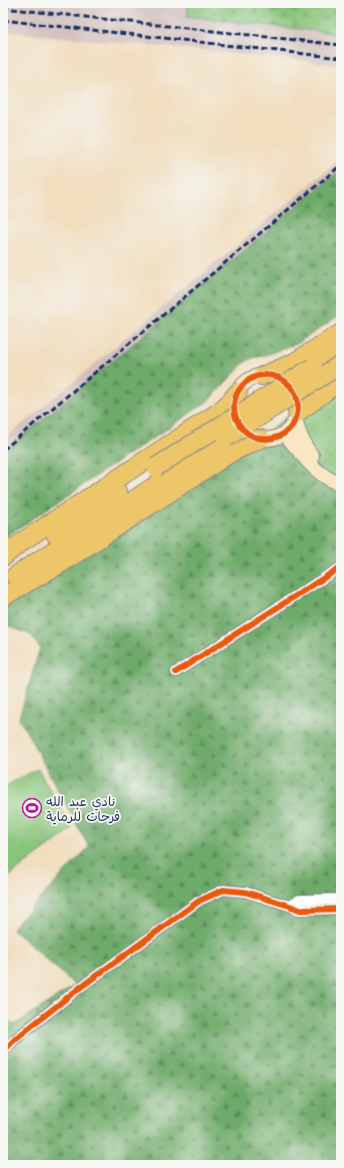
<svg xmlns="http://www.w3.org/2000/svg" width="344" height="1168" font-family="'Architects Daughter','Playpen Sans Arabic',sans-serif">
<style>
.railway{fill:#d1c0bc}
.grass{fill:url(#grass-dots);stroke:#527a6c}
.forest{fill:url(#forest-firs);stroke:#446c64}
.wetland{fill:url(#wetland-marsh);stroke:#527a6c}
.park{fill:url(#park-crowns);stroke:#527a6c}
.pitch{fill:#88c479;stroke:#527a6c}
.lines{fill:none;stroke-linecap:round;stroke-linejoin:round}
.street-casing{stroke:#86868e;stroke-width:12}
.secondary-casing{stroke:#86868e;stroke-width:16}
.highway-casing{stroke:#86868e;stroke-width:20}
.street{stroke:#fff;stroke-width:10}
.secondary{stroke:#f7e8c3;stroke-width:14}
.highway{stroke:#ecc669;stroke-width:18}
.rail{stroke:#1b2f5e;stroke-width:3;stroke-dasharray:6 3;stroke-linecap:butt}
.highway-bridge-casing{stroke:#86868e;stroke-width:20;stroke-linecap:butt}
.highway-bridge{stroke:#ecc669;stroke-width:18}
.cycleway-casing{stroke:#f6f6f2;stroke-width:8}
.cycleway{stroke:#e8590c;stroke-width:6}
.labels{text-anchor:middle;stroke-width:3.5;stroke-linejoin:round;paint-order:stroke}
.poi-label{font-size:13px;fill:#1b2f5e;stroke:#f6f6f2;text-anchor:start}
</style>
<defs>
<pattern id="grass-dots" width="8" height="8" patternUnits="userSpaceOnUse"><rect width="8" height="8" fill="#88c479"/><path d="M2 2h.1M6 6h.1" fill="none" stroke="#6ea066" stroke-width="1.8" stroke-linecap="round"/></pattern>
<pattern id="forest-firs" width="22" height="20" patternUnits="userSpaceOnUse"><rect width="22" height="20" fill="#6eaa69"/><path d="M5 1l3.5 6h-7zM16 11l3.5 6h-7z" fill="#5a8b5a"/></pattern>
<pattern id="wetland-marsh" width="20" height="14" patternUnits="userSpaceOnUse"><rect width="20" height="14" fill="#88c479"/><path d="M1 5h8M5 5V1M11 12h8M15 12V8" fill="none" stroke="#6ea066"/></pattern>
<pattern id="park-crowns" width="20" height="18" patternUnits="userSpaceOnUse"><rect width="20" height="18" fill="#88c479"/><path d="M2 6a3 3 0 1 1 6 0M12 15a3 3 0 1 1 6 0" fill="none" stroke="#6ea066"/></pattern>
</defs>
<rect width="100%" height="100%" fill="#f6f6f2"/>
<filter id="ink" filterUnits="userSpaceOnUse"><feTurbulence type="fractalNoise" baseFrequency=".025" numOctaves="2"/><feDisplacementMap in="SourceGraphic" scale="8" xChannelSelector="R" yChannelSelector="G"/><feConvolveMatrix kernelMatrix="1 2 1 2 8 2 1 2 1" color-interpolation-filters="sRGB"/></filter>
<filter id="wash" filterUnits="userSpaceOnUse"><feTurbulence type="fractalNoise" baseFrequency=".012" numOctaves="4" result="noise"/><feDisplacementMap in="SourceGraphic" scale="16" xChannelSelector="R" yChannelSelector="G"/><feGaussianBlur stdDeviation="0.9" result="paint"/><feColorMatrix in="noise" values="0 0 0 0 0 0 0 0 0 0 0 0 0 0 0 0 0 1.4 0 .05"/><feComposite in="paint" operator="in"/></filter>
<g filter="url(#wash)">
<rect width="100%" height="100%" fill="#f1debf"/>
<g class="railway">
<polygon points="3,3 189,3 188,16 341,34 341,65 257,56 3,31"/>
<polygon points="341,159 341,169 3,453 3,440"/>
</g>
<polygon class="grass" points="341,377 341,489 266,432"/>
<g class="forest">
<polygon points="341,169 341,314 298,343 263,356 252,358 244,363 207,402 14,531 3,539 3,453"/>
<polygon points="266,432 278,436 341,489 341,1165 3,1165 3,1037 14,1025 69,989 78,988 12,928 89,847 19,718 40,648 31,635 3,624 3,596"/>
</g>
<polygon class="wetland" points="189,3 341,3 341,34 187,16"/>
<polygon class="park" points="3,1016 14,1025 3,1037"/>
<polygon class="pitch" points="38,769 72,829 3,881 3,787"/>
</g>
<g filter="url(#ink)">
<g class="lines">
<defs>
<g id="street">
<polyline points="176,672 341,567"/>
<polyline points="290,906 299,900 341,899"/>
<polyline points="3,1052 14,1040 78,989 199,901 223,890 245,892 290,906 300,910 341,909"/>
</g>
<g id="secondary">
<circle cx="266" cy="407" r="32"/>
<path d="M296,419C296,429 305,447 312,456"/>
<path d="M284,434H285C301,452 316,477 341,484"/>
</g>
<g id="highway">
<polyline points="313,367 341,348"/>
<polyline points="262,376 293,363 341,333"/>
<polyline points="297,413 341,380"/>
<polyline points="56,535 118,493"/>
<polyline points="3,557 23,541 217,413 228,404 238,392"/>
<polyline points="15,576 59,547 135,499 226,438"/>
<polyline points="3,597 60,564 232,452 261,439"/>
</g>
</defs>
<use href="#street" class="street-casing"/>
<use href="#secondary" class="secondary-casing"/>
<use href="#highway" class="highway-casing"/>
<use href="#street" class="street"/>
<use href="#secondary" class="secondary"/>
<use href="#highway" class="highway"/>
<g class="rail">
<polyline points="3,8 341,45"/>
<polyline points="3,20 341,58"/>
<polyline points="3,450 341,165"/>
</g>
<defs>
<g id="highway-bridge">
<polyline points="226,438 341,364"/>
<polyline points="156,467 313,367"/>
</g>
</defs>
<use href="#highway-bridge" class="highway-bridge-casing"/>
<use href="#highway-bridge" class="highway-bridge"/>
<defs>
<g id="cycleway">
<circle cx="266" cy="407" r="32"/>
<polyline points="176,672 341,567"/>
<polyline points="3,1052 14,1040 78,989 199,901 223,890 245,892 290,906 300,910 341,909"/>
</g>
</defs>
<use href="#cycleway" class="cycleway-casing"/>
<use href="#cycleway" class="cycleway"/>
</g>
</g>
<defs>
<symbol id="stadium-ring" viewBox="-11 -11 22 22"><circle r="9.5" fill="#f6f6f2" stroke="#b5179e" stroke-width="1.5"/><path d="M0-5a6.5 5 0 1 0 0 10a6.5 5 0 1 0 0-10ZM-3.5-1.8h7v3.6h-7Z" fill="#b5179e"/></symbol>
</defs>
<g fill-rule="evenodd">
<use href="#stadium-ring" x="21" y="797" width="22" height="22"/>
</g>
<g class="labels">
<g class="poi-label">
<text x="46" y="806">نادي عبد الله<tspan x="46" dy="15">فرحات للرماية</tspan></text>
</g>
</g>
<rect width="344" height="1168" fill="none" stroke="#f6f6f2" stroke-width="16"/>
</svg>
